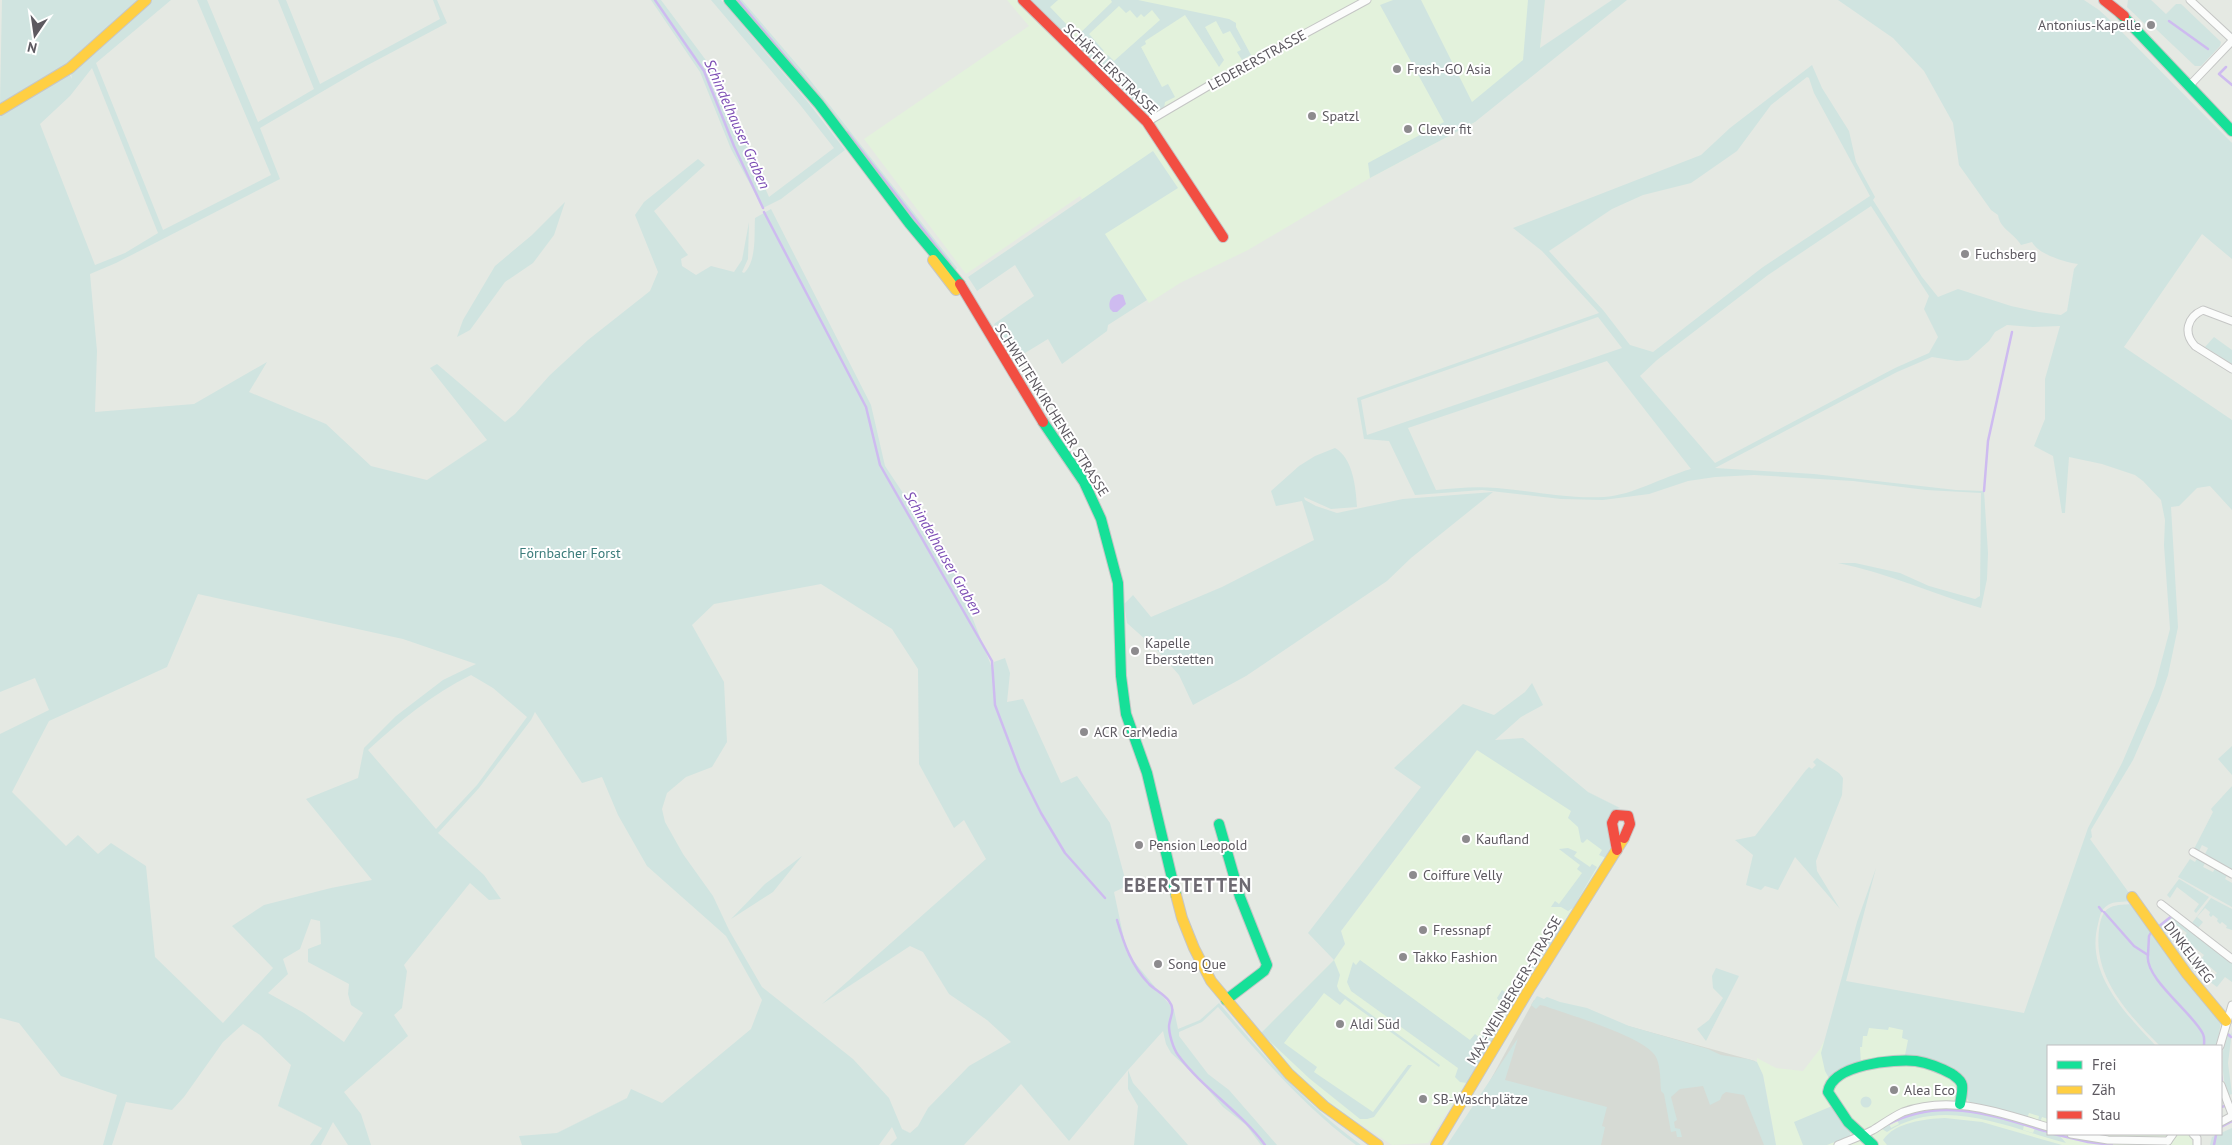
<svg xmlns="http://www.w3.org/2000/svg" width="2232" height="1145" font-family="'PT Sans',sans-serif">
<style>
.commercial{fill:#e3f2dc}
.industrial{fill:#d6dad4}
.green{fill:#d0e4e0;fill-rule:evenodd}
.water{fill:#cebbf0}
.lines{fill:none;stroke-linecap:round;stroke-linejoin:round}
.stream{stroke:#cebbf0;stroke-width:2.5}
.street-casing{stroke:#c5c6c5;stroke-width:9}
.fast-casing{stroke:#c6c6c6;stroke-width:12}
.slow-casing{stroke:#c6c6c6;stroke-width:12}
.jam-casing{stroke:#c6c6c6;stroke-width:12}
.street{stroke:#fbfcfb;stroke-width:7}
.fast{stroke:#16e098;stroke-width:10}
.slow{stroke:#ffcf43;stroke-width:10}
.jam{stroke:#f24e42;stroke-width:10}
.poi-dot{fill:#8d8b8e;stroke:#fff;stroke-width:2}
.labels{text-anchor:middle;stroke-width:4;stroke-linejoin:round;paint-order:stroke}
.poi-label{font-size:14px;fill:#5d5960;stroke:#fff;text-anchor:start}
.street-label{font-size:14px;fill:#5d5960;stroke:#fff}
.park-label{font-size:14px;fill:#3c7c7b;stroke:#fff}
.water-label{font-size:15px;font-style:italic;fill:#7c4db4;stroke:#fff}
.district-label{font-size:19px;font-weight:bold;letter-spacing:1px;fill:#6e6a72;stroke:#fff}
</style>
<rect width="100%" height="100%" fill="#e5e9e3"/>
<g class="commercial">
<polygon points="1007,0 1545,0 1540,49 1475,122 1370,178 1248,250 1180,283 1149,303 1080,196 966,274 864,139 1029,26"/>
<polygon points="1477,750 1607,824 1606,858 1428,1143 1392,1145 1330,1104 1288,1066 1261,1033 1334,960 1345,944 1341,931"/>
<polygon points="1877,1011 2048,1069 2048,1134 2189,1134 2194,1145 1776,1145 1763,1075 1757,1063 1757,1058 1776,1068 1803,1071 1820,1049 1826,1037"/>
</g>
<polygon class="industrial" points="1534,1000 1755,1061 1771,1145 1455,1145"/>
<g class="green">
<polygon points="2,0 141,0 70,63 0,105"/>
<path d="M146,0H171L96,63L163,230L271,175L197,0H207L258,122L314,89L278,0H286L320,84L440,19L433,0H437L447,23L366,66L260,128L280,179L116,263L90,274L97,351L95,412L194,404L267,362L249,392L326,424L371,466L427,480L487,440L430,368L437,364L505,422L515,414L550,375L588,340L650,291L658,272L635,215L644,202L698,159L705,165L654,211L688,255L681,259L682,266L696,275L711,266L734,272L742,260L749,222L748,259L742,272L744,273C757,261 754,234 755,218L771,209L871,405L885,466L953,568L994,673V662L1005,658L1010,673L1007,702L1023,699L1061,783L1077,776L1110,823L1127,886L1114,892L1127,953L1174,1010L1178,1029L1200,1020L1219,1003C1265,1057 1303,1103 1361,1145H1356C1303,1106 1262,1057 1218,1007L1202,1022L1179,1032V1036L1208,1074L1229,1090L1277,1145H1261L1246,1125L1223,1107L1197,1077L1171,1053L1166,1044L1163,1031L1128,1070L1133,1083L1188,1145H1134L1138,1106L1128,1089V1070L1069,1141L1021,1084L964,1145H890L897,1138L892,1127L879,1145H522L519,1136L557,1133L627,1098L631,1089L662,1103L751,1029L762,1000L726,936L647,866L618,815L602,777L582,783L535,712L531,720L479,788L438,833L484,875L501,899L489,900L470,883L404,965L407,971L402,1008L394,1015L408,1036L344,1092L361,1114L371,1145H348L333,1122L321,1145H310L322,1128L278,1106L291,1065L260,1035L243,1024L223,1042L184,1097L172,1110L126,1102L112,1145H103L117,1095L61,1076L19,1023L0,1018V734L49,710L35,678L0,692V115L42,91L69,73L72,79L70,68ZM92,68L158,233L125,253L95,265L40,124L70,96ZM821,584L892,629L918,669L919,764L954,828L964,820L986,859L822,1004L910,946L923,952L949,994L987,1020L1011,1042L969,1066L928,1108L918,1126L910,1133L902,1129L889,1098L853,1059L762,987L729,930L713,896L683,854L665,822L662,809L667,793L686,777L712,767L727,742L724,682L692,625L714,604ZM198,594L403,639L476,664L443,680L396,716L364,748L358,778L306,799L372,880L331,888L264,905L232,926L273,968L223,1023L155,957L146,866L111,843L98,854L78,835L66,846L12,792L49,721L167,667ZM471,675L493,688L527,717L477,785L436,829L368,750C400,721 432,694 471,675ZM311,919L320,921L321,944L308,949V962L349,984L348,994L351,1005L363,1013L344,1042L304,1013L268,993L288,974L283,959L300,949Z"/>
<polygon points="651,0 661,0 714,71 769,197 834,148 801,106 711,0 721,0 807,101 845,150 781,199 763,208 731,149 700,72"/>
<polygon points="734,0 742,0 806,75 957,268 955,271 954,272"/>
<polygon points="1030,0 1058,0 1050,7 1070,28 1064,34"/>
<polygon points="1111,0 1138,0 1229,19 1236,23 1236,27 1251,55 1242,60 1237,52 1241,50 1230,31 1223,34 1216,21 1205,27 1224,60 1219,67 1185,15 1145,41 1146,44 1141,47 1162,87 1168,84 1175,97 1165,102 1164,108 1151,113 1143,111 1097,65 1108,55 1114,61 1160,20 1152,10 1144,17 1141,14 1137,18 1130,10 1126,13 1119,6 1089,34 1104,51 1093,62 1072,41 1112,2"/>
<polygon points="1393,0 1421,0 1472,102 1523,60 1528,0 1545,0 1540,48 1612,0 1627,0 1475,122 1370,178 1368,163 1444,122 1380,5"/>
<path d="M1838,0H2084L2099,10L2111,21L2232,143V259L2202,234L2124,347L2232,420V510L2210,486L2197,488L2179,506L2171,507L2178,627L2168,675L2159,701L2133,760L2091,830L2092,837L2090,839L2132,897L2131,901C2124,902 2114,901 2108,905C2101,909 2100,916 2098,924C2085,973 2125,1013 2156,1046H2048V1119L2042,1117L2040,1122L2038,1121L2039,1116L2029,1113L2027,1118L1970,1102L1967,1099L1966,1084L1920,1058L1905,1055L1908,1040L1902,1038L1903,1030L1889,1027L1888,1030L1869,1028L1867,1036H1863L1862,1047H1860L1861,1064L1830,1080L1825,1071L1821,1053L1857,922L1876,868L1846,981L2024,1013L2088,828L2122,763L2155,686L2170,629L2164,545L2165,520L2161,500L2143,481L2135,475L2102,464L2069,457L2065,513H2062L2053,456L2034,446L2045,419V379L2060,326L2033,327L2007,325L1995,332L1989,341L1968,360L1957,361L1932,357L1897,372L1715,468L1814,474L1956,490L1984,491L1988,553L1987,579L1981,608C1933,594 1888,573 1838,563H1855L1900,573L1929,586L1975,599L1980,596L1981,493L1926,490L1853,481L1754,475L1715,477L1688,481L1649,494L1603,500L1561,499L1482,490L1415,495L1389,441L1364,439L1357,398L1599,313L1542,251L1513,228L1701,155L1730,128L1812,65L1822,88L1849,131L1856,162L1875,197L1873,200L1922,277L1938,297L1958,289L2011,306L2039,312L2061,315L2067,311L2074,269L2078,264C2064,262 2038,254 2032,242L2021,245C2014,233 2000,229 1998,215L1991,210L1959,165L1953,123L1924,71L1893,38ZM1807,77L1809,78L1814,93L1870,196L1763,267L1653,352L1630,345L1603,310L1549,251L1612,209L1643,195L1691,183L1737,151L1771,105ZM1871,206L1929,296L1924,309L1938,337L1929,353L1895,368L1715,463L1640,376L1657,360L1768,275ZM1598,317L1622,348L1367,435L1361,400ZM1607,361L1691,469C1662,477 1634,495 1604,497C1568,499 1532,491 1497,488C1476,486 1456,488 1436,490L1408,428Z"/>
<polygon points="2128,0 2151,0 2166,14 2176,4 2181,4 2221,42 2220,46 2201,66 2195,66 2156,29 2157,24 2153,20 2146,25 2127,7"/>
<polygon points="1153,151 1178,188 1105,234 1147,300 1108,325 1107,331 1062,364 1048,339 1015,359 994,324 1034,296 1015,265 977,291 968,277"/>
<polygon points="565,202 554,235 533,263 505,282 470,330 457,337 463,320 495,266 532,235"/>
<polygon points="2214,337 2232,350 2232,364 2205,347"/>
<path d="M1335,448C1353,458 1356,488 1357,507L1331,509L1304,497L1305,500L1316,506L1337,513L1403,499L1493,492L1411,558L1387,581L1246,676L1193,705L1179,675L1156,649L1127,623L1124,604L1133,595L1151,617L1222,587L1314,540L1302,501L1276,506L1271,491L1299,466L1315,456Z"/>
<path d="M1532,683L1543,705L1521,717L1495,740L1523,738L1588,792L1620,808L1613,810C1601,825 1612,827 1611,841C1611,847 1608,853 1606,858L1599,855L1602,850L1587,839L1583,843L1581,842L1578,827L1568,818L1571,811L1477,750L1341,931L1345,944L1334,960L1340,975L1337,986L1339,991L1440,1065L1439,1067L1345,999L1340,1005L1324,993C1311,1011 1297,1025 1284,1043L1317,1067L1314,1072L1373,1112L1408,1065H1412L1374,1117L1367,1119H1360L1310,1079L1261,1033L1334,960L1308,933L1421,787L1394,768L1463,704L1494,715L1525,692Z"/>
<polygon points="2232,746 2232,775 2218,759"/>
<polygon points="1817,758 1839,773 1843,778 1842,795 1816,861 1817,871 1840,909 1795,857 1778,890 1765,886 1761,890 1746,885 1753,855 1735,840 1755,836 1806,770 1809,767 1812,769 1816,765 1813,762"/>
<polygon points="2232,786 2232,870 2205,854 2208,848 2202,845 2199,851 2194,849 2213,812 2211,809"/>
<polygon points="1568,848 1577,852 1574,856 1590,867 1592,864 1597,867 1573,908 1568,911 1561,907 1551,907 1555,901 1559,904 1582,873 1577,869 1580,865 1559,849"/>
<polygon points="802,856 773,892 731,919 765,884"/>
<polygon points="2198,857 2206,861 2203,867 2213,872 2216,867 2228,873 2225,879 2232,883 2232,907 2178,877 2190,859 2195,862"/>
<polygon points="2179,879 2209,897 2196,913 2194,911 2199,904 2177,887 2170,898 2167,895"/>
<polygon points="2211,898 2232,909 2232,930 2226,928 2227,926 2222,922 2220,924 2217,921 2218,919 2213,915 2211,917 2209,915 2210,912 2205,908 2197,917 2203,922 2198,928 2192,923"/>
<path d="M2133,904L2221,1021L2217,1046H2160C2129,1015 2093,978 2099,930C2102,906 2110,905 2133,904Z"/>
<polygon points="2173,916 2232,963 2232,982 2225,977 2217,987 2209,981 2217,973 2208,965 2200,973 2193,971 2204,955 2191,945 2183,955 2177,950 2184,941 2183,939 2187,933 2174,923 2165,934 2172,940 2169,944 2158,928"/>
<polygon points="1553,919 1560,921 1562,924 1560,931 1512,998 1516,1002 1511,1008 1501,1004 1497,998 1502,990 1506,993 1555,927 1551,922"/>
<polygon points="1360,960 1470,1040 1475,1034 1480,1038 1494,1021 1489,1016 1497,1017 1502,1022 1502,1025 1467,1083 1460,1082 1455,1077 1458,1068 1351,991 1347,982 1353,962 1356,965"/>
<polygon points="1716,968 1739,976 1706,1041 1697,1029 1709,1020 1723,998 1713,988 1712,976"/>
<path d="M1537,996L1544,999L1547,997L1560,1002L1587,1008L1629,1026L1708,1049L1721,1055L1748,1059L1757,1062L1763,1075L1776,1145H1764L1744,1095L1726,1092L1722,1095L1720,1100L1710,1105L1703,1086L1680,1089L1671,1097L1677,1120L1674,1122L1675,1128L1680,1129L1682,1137H1677L1676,1131L1671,1132L1664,1094L1661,1091C1660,1081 1661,1067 1656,1057C1646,1037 1569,1015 1545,1006L1540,1005L1536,1009L1531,1005Z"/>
<path d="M2232,1031L2228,1063L2232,1094L2227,1096C2222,1074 2221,1055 2226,1032L2231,1034Z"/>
<polygon points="1518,1038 1505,1080 1607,1107 1602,1126 1605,1127 1601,1145 1447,1145"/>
<circle cx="1866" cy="1102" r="5.5"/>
<polygon points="1832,1106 1851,1130 1850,1136 1827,1145 1803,1145 1794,1122"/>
<path d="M1961,1109L1987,1114L2024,1125L2023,1130L2033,1133L2035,1128L2048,1134L2059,1135L2066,1143C2008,1128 1943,1095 1887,1132L1882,1129L1889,1124L1891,1128L1899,1124L1897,1120C1918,1111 1938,1108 1961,1109Z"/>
<path d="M1945,1118L1982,1122L2062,1145H1887L1883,1140C1895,1122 1925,1119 1945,1118Z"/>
<polygon points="2232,1128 2232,1145 2210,1145 2212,1137"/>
</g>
<path class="water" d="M1119,294L1123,295L1126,304L1117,312H1113L1110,309C1108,301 1111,296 1119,294Z"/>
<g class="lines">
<g class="stream">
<polyline points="655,0 704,71 734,146 763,208"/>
<polyline points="738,0 804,79"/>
<polyline points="2169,21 2208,49"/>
<polyline points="2226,67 2219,74 2232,85"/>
<polyline points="847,132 950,264"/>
<polyline points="764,212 866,407 880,465 992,661 995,705 1020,771 1041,813 1065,853 1105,898"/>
<polyline points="1984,491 1988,441 2012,332"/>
<polyline points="2099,907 2102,911"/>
<path d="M2104,912L2134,946L2148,955C2144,978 2194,1014 2203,1034C2205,1038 2204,1043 2204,1046"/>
<path d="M1117,920C1124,944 1131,965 1149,984C1155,990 1164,994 1169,1001C1176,1010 1170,1016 1169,1026C1169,1034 1173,1048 1178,1055C1202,1088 1241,1112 1265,1145"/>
<polyline points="2158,927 2173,915"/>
<polyline points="2148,955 2149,936 2153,929"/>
<polyline points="2225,1032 2231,1037"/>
<polyline points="2221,1076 2222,1085"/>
<polyline points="2221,1107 2225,1106"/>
<path d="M1889,1124C1942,1096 1995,1116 2048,1132"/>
<polyline points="2221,1127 2232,1121"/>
<polyline points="2054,1134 2088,1142 2112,1145"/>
<polyline points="2214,1145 2216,1135"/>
</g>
<defs>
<g id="street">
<polyline points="2190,0 2232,39"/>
<polyline points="2190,85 2232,41"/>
<polyline points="1147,122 1210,85 1367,0"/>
<path d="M2232,321L2203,310C2187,317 2183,333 2195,346L2232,369"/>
<polyline points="2193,852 2232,874"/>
<polyline points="2161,904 2232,959"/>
<polyline points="2220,1046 2232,1005"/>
<polyline points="2221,1085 2232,1114"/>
<polyline points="2221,1122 2232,1116"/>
<polyline points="2071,1134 2108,1140 2168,1141"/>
<polyline points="2193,1134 2197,1138 2197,1145"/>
<polyline points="2168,1141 2173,1134"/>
<path d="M1838,1145C1850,1140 1862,1136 1873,1130C1883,1124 1892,1117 1903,1112C1952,1094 2001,1113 2048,1127"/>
</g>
<g id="fast">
<polyline points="729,0 819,104 909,223 960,284"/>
<polyline points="2120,13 2232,131"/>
<polyline points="1043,422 1084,482 1101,519 1118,583 1121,676 1126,714 1147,773 1176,895"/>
<polyline points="1219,824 1240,897 1267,965 1264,971 1226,1000"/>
<path d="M1873,1145L1848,1122L1828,1092C1832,1064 1894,1059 1916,1061C1928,1063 1941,1068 1952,1074C1956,1077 1961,1080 1962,1085C1963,1090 1961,1098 1960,1104"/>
</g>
<g id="slow">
<polyline points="0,110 70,68 146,0"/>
<polyline points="933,260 956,290"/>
<polyline points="1176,895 1182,918 1194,948 1211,981 1289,1074 1324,1106 1378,1145"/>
<polyline points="2132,897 2187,974 2226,1021"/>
<polyline points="1436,1145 1531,986 1624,838"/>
</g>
<g id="jam">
<polyline points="1023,0 1147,122 1223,237"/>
<polyline points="2104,0 2124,16"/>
<polyline points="960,284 1043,422"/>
<polyline points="1617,850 1612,823 1616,815 1628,816 1630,824 1624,838"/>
</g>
</defs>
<use href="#street" class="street-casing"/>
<use href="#fast" class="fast-casing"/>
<use href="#slow" class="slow-casing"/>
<use href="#jam" class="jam-casing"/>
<use href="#street" class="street"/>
<use href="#fast" class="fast"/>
<use href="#slow" class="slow"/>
<use href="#jam" class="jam"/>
</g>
<g class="poi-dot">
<circle cx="2151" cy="25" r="5"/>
<circle cx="1397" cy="69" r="5"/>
<circle cx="1312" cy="116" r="5"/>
<circle cx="1408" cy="129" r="5"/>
<circle cx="1965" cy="254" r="5"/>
<circle cx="1135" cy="651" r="5"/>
<circle cx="1084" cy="732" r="5"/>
<circle cx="1466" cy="839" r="5"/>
<circle cx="1139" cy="845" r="5"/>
<circle cx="1413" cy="875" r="5"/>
<circle cx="1423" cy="930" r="5"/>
<circle cx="1403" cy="957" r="5"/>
<circle cx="1158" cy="964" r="5"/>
<circle cx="1340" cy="1024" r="5"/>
<circle cx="1894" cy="1090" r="5"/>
<circle cx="1423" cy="1099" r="5"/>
</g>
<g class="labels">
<g class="poi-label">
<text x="2141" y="30" text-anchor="end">Antonius-Kapelle</text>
<text x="1407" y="74">Fresh-GO Asia</text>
<text x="1322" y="121">Spatzl</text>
<text x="1418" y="134">Clever fit</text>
<text x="1975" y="259">Fuchsberg</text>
<text x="1145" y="648">Kapelle<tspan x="1145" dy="16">Eberstetten</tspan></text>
<text x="1094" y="737">ACR CarMedia</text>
<text x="1476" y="844">Kaufland</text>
<text x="1149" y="850">Pension Leopold</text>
<text x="1423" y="880">Coiffure Velly</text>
<text x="1433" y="935">Fressnapf</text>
<text x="1413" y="962">Takko Fashion</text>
<text x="1168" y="969">Song Que</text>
<text x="1350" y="1029">Aldi Süd</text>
<text x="1904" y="1095">Alea Eco</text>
<text x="1433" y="1104">SB-Waschplätze</text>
</g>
<g class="street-label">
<text transform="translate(1257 60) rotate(-29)" y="5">LEDERERSTRASSE</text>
<text transform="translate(1111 69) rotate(44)" y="5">SCHÄFFLERSTRASSE</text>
<text transform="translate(1052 410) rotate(58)" y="5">SCHWEITENKIRCHENER STRASSE</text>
<text transform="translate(2189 952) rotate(53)" y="5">DINKELWEG</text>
<text transform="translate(1514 990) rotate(-59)" y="5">MAX-WEINBERGER-STRASSE</text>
</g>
<g class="park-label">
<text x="570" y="558">Förnbacher Forst</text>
</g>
<g class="water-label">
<text transform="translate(737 124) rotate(66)" y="5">Schindelhauser Graben</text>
<text transform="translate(943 553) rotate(60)" y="5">Schindelhauser Graben</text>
</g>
<g class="district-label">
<text x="1188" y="892">EBERSTETTEN</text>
</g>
</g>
<rect x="2047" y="1045" width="175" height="90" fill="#ffffff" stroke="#bebdbf"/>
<rect x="2057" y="1061" width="25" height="8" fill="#16e098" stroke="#bebdbf"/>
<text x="2092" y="1070" font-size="15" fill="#5d5960">Frei</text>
<rect x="2057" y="1086" width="25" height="8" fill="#ffcf43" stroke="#bebdbf"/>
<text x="2092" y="1095" font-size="15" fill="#5d5960">Zäh</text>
<rect x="2057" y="1111" width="25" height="8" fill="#f24e42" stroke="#bebdbf"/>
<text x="2092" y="1120" font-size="15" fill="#5d5960">Stau</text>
<g transform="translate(35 35) rotate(193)" stroke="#ffffff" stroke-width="4" paint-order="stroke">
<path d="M0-4L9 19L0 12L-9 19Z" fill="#5d5960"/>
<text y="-8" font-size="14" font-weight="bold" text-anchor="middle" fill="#5d5960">N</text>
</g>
</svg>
